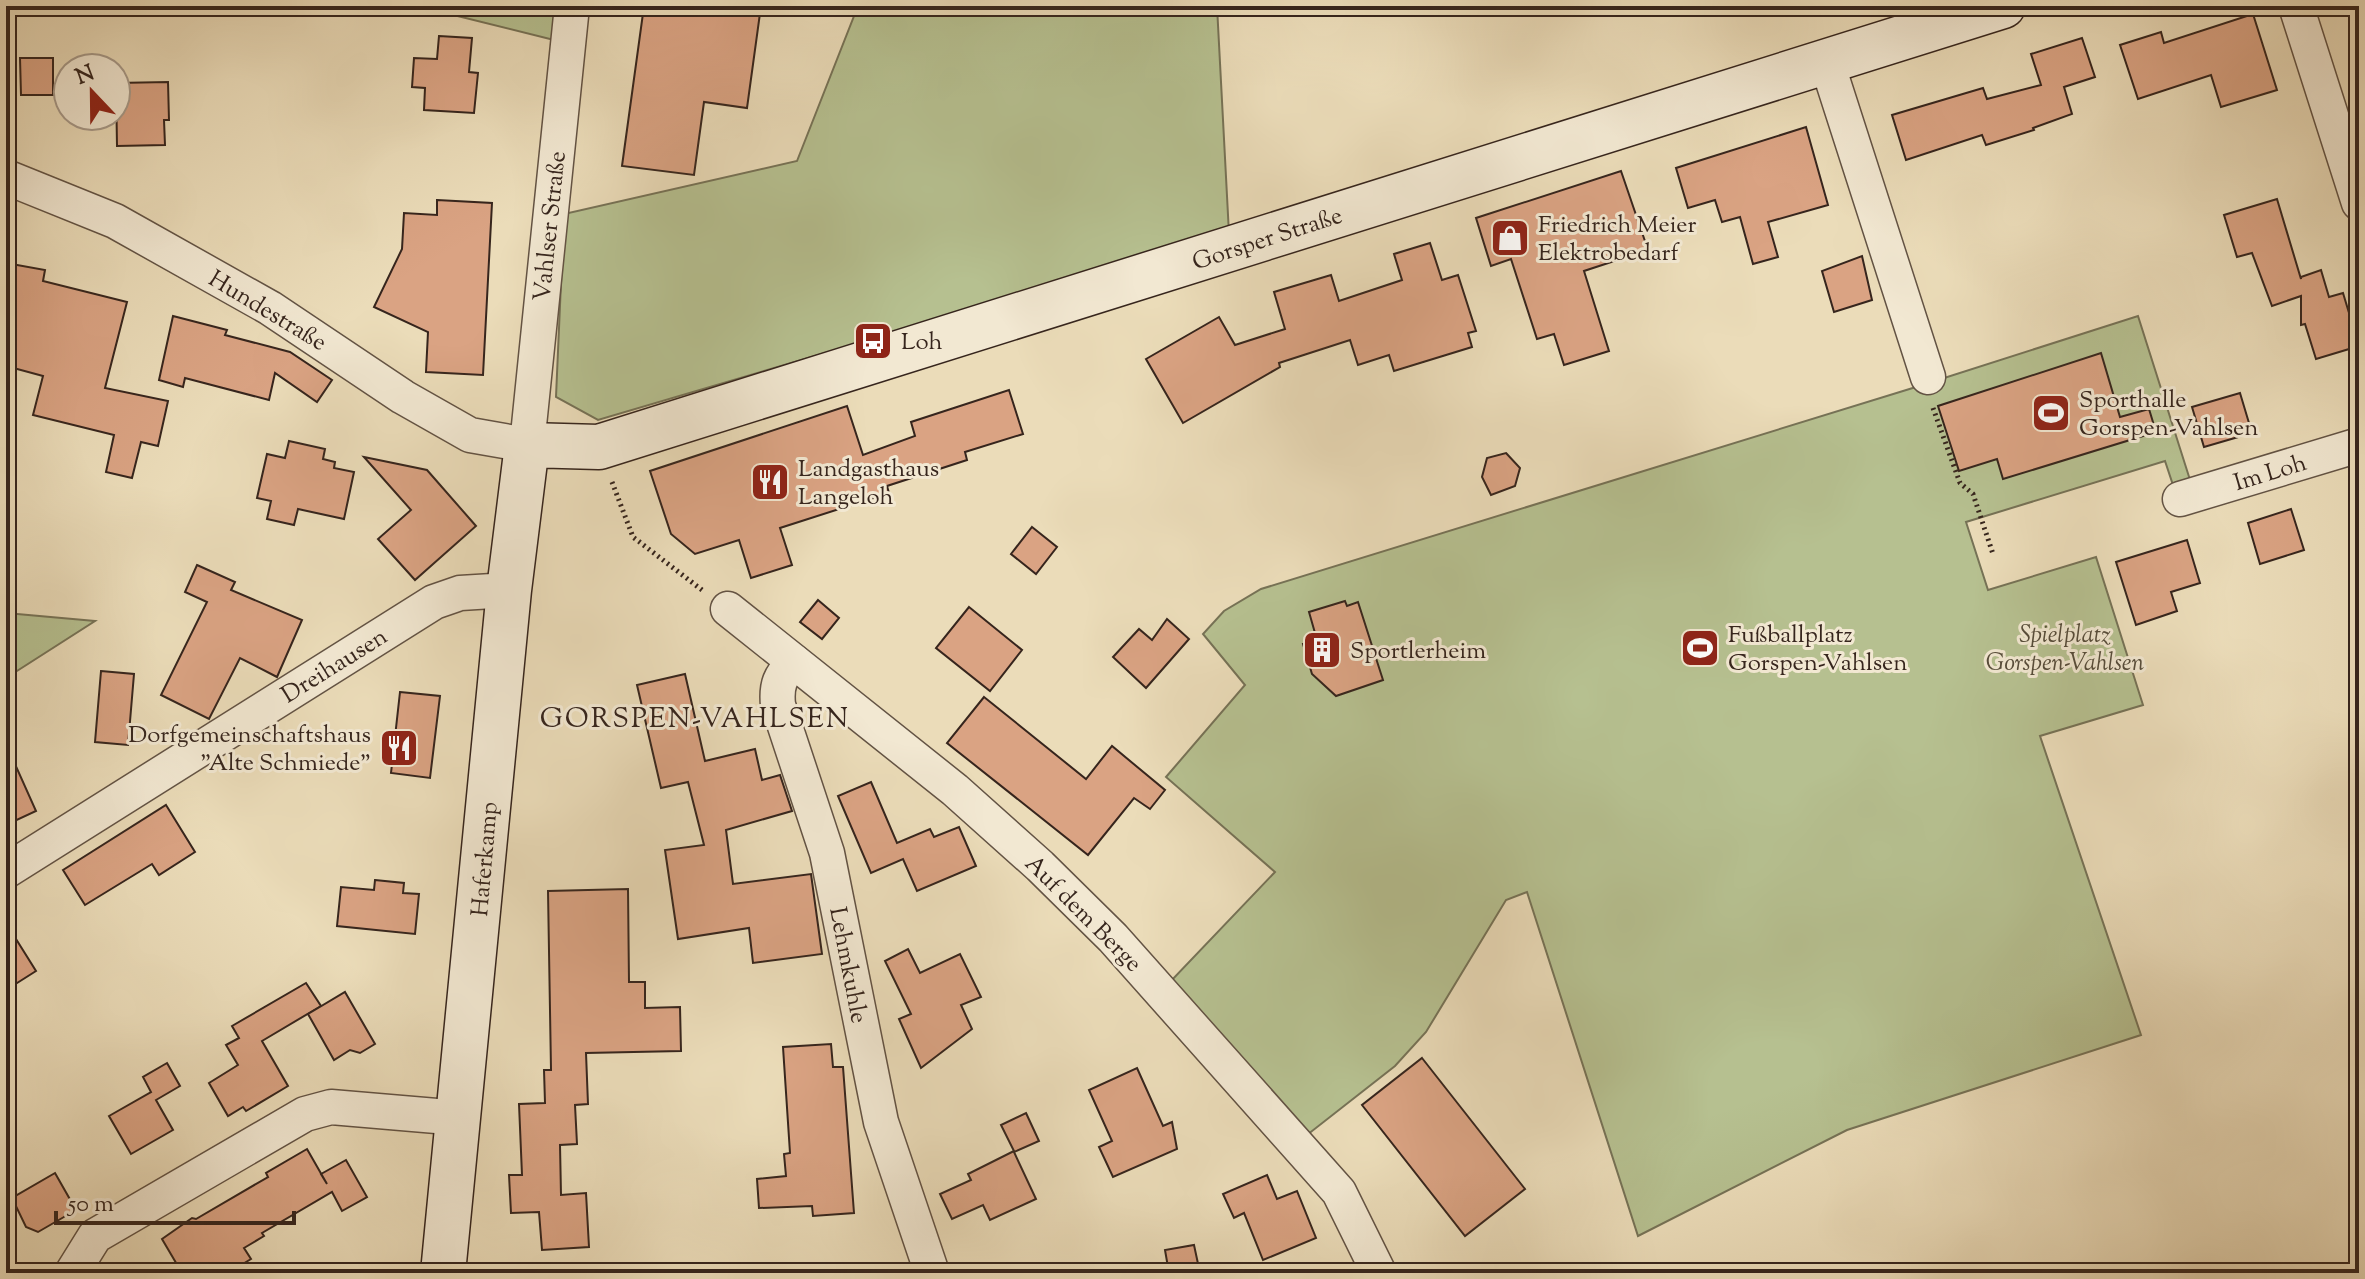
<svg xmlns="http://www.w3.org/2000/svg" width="2365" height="1279" font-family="'Sorts Mill Goudy',serif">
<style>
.green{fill:#b6c090;stroke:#767256;stroke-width:2}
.building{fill:#daa383;stroke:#36251d;stroke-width:2}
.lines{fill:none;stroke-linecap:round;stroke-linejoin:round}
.street-casing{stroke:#635344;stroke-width:37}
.secondary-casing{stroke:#36251d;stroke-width:47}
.path{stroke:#36251d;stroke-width:5;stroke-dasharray:2 4;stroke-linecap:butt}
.street{stroke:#f2e8d2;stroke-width:34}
.secondary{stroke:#f2e8d2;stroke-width:44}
.labels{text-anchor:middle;stroke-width:6;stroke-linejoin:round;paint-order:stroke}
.poi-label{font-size:24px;fill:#36251d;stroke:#f2e8d2;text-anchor:start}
.street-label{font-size:24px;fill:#36251d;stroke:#f2e8d2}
.park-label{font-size:24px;font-style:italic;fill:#564c3a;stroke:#f2e8d2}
.quarter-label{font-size:28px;letter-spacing:2px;fill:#36251d;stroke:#f2e8d2}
</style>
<rect width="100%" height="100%" fill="#ebdcb9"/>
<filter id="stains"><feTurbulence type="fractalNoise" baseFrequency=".0025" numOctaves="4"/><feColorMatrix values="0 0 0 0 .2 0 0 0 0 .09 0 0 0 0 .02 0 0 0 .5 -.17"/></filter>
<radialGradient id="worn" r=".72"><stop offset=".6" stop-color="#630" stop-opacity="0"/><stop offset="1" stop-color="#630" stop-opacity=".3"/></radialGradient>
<g class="green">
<polygon points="417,6 558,6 554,40"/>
<polygon points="858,6 1217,6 1229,234 598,420 556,397 564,214 797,161"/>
<polygon points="2138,316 2191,483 2174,488 2165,461 1966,522 1988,590 2096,557 2143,705 2040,736 2141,1035 1847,1130 1638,1236 1527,892 1506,900 1426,1032 1395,1066 1307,1135 1169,983 1275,872 1166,777 1245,685 1203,634 1224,611 1261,589 1916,387"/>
<polygon points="6,613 95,621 6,678"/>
</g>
<g class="building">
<polygon points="644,6 761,6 747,108 704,102 694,175 622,166"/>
<polygon points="2253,14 2277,90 2221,107 2211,75 2138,99 2120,45 2161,32 2164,43"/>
<polygon points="439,36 472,38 469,72 478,73 474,113 424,110 425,88 412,87 414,58 437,59"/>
<polygon points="2082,38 2095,77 2064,87 2072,114 2033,128 2034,130 1986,145 1982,135 1906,160 1892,115 1983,88 1987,99 2041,85 2031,54"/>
<polygon points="20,58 53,58 53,95 21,95"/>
<polygon points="168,82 169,120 164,120 165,145 117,146 116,83"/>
<polygon points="1806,127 1828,205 1768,222 1778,257 1753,264 1740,217 1722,222 1715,200 1688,208 1676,168"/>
<polygon points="1621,171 1648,250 1584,271 1609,351 1564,365 1554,334 1537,339 1511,259 1491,266 1476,218"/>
<polygon points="2277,199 2301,279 2301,277 2321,270 2329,297 2343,293 2359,346 2316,359 2305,324 2301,325 2301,296 2272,306 2252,253 2237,257 2224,215"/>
<polygon points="437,200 492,203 483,375 426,372 428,332 374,307 402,249 404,213 437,215"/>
<polygon points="1430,243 1442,280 1458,275 1476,331 1468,333 1472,347 1394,371 1389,355 1358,365 1350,340 1279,363 1280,367 1183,423 1146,359 1219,317 1235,345 1285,329 1274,292 1331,275 1339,301 1402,280 1394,254"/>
<polygon points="1862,256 1872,300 1834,312 1822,271"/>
<polygon points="6,263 45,270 43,281 127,302 105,388 168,401 158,446 141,442 132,478 106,472 114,435 33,415 43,376 6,366"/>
<polygon points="173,316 227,330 225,335 290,352 332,380 317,402 275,373 269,400 185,378 183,387 159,380"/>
<polygon points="2101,353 2120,417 2149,409 2156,432 2003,479 1997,459 1959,471 1938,406"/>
<polygon points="1009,390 1023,434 965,452 967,460 887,486 889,493 780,528 792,565 751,578 739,540 695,554 671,534 650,471 847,406 863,455 915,436 911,422"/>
<polygon points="2240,393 2252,433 2204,447 2192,407"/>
<polygon points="289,441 325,449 323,459 335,462 334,468 354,472 344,519 298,509 294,525 267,519 271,501 257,498 267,454 285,458"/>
<polygon points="1506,453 1520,468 1515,486 1491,495 1482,477 1487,458"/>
<polygon points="364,457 427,470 476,526 415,580 378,539 411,510"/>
<polygon points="2291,509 2304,550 2260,564 2248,523"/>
<polygon points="1032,527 1057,547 1036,574 1011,554"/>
<polygon points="2187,540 2200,583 2171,592 2177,611 2136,625 2116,562"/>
<polygon points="197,565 235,582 231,590 302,620 277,677 240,658 209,719 161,695 207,602 185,592"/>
<polygon points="818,600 839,618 822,639 800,622"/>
<polygon points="1345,601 1347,606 1358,602 1383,680 1336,696 1312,674 1303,644 1317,640 1309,612"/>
<polygon points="969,607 1022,650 990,691 936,648"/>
<polygon points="1167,619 1189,639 1146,688 1113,657 1139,629 1152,640"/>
<polygon points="101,671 134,674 128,745 95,742"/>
<polygon points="685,674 705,761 755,749 762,780 780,775 792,811 726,830 733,884 811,874 822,954 753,963 749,928 678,939 665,850 704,845 688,782 661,788 637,685"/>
<polygon points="400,692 440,696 430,778 391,773"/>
<polygon points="984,697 1086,779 1112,746 1165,790 1150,809 1134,798 1088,855 947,743"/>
<polygon points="6,744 36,811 6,825"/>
<polygon points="871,782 897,843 930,829 934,837 959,827 976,866 917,891 903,859 871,873 838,796"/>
<polygon points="166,805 195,852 159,875 152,864 85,905 63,870"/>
<polygon points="375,880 404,883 403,893 419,894 415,934 337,926 341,887 374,890"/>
<polygon points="628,889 629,982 645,982 645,1008 680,1007 681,1051 586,1053 588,1104 575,1105 577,1144 560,1145 561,1195 586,1193 589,1247 542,1250 539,1212 511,1213 509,1175 522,1175 519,1104 545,1103 544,1070 551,1070 548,891"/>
<polygon points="6,923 36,971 6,990"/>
<polygon points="908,949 920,973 960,954 981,997 961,1005 972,1029 921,1068 899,1019 911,1014 885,961"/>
<polygon points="306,983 321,1006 262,1041 288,1086 246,1111 243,1107 228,1116 209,1083 238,1065 226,1045 239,1038 232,1026"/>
<polygon points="345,992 375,1044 360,1053 350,1050 334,1060 308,1014"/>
<polygon points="831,1044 833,1067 843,1067 854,1213 813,1216 812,1206 759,1208 757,1179 786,1176 784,1154 790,1153 783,1047"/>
<polygon points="1422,1058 1525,1189 1465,1236 1362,1105"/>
<polygon points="167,1063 180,1086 156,1100 173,1130 131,1154 109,1116 151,1092 143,1077"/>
<polygon points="1137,1068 1163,1126 1172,1122 1177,1149 1113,1177 1099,1147 1112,1141 1089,1090"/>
<polygon points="1026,1113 1039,1141 1014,1152 1036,1199 990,1220 983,1205 952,1219 940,1194 971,1180 968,1174 1014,1151 1001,1125"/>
<polygon points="307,1149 327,1184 321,1174 346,1160 367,1197 342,1211 332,1192 262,1233 264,1236 244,1248 251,1259 228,1273 182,1273 162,1239 192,1218 196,1219 268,1177 266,1173"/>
<polygon points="55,1173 76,1210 38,1232 26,1227 12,1198"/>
<polygon points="1267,1175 1277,1199 1297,1191 1316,1238 1263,1260 1244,1213 1234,1218 1223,1194"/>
<polygon points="1194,1245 1200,1273 1169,1273 1165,1250"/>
</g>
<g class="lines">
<defs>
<g id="street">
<polyline points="2296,6 2359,203"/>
<polyline points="1827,63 1928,377"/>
<polyline points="6,177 115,221 270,308 403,397 470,435 527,445 572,6"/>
<polyline points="2180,499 2359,445"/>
<polyline points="728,609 955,790 1040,866 1113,938 1339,1192 1379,1273"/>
<path d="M794,662C780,676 776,685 778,705L827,853L881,1122L932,1273"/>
<polyline points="6,871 434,602 460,593 509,590"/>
<polyline points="72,1273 95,1236 305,1114 331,1107 460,1118"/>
</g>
<polyline id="secondary" points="443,1273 509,590 527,445 599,447 2003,6"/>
</defs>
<use href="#street" class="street-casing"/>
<use href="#secondary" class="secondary-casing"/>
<g class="path">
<polyline points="1933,408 1960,483 1973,494 1993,554"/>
<polyline points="612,482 633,537 702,590"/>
</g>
<use href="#street" class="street"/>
<use href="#secondary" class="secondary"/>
</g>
<defs>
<symbol id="shop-square" viewBox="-11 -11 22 22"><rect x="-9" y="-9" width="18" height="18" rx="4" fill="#8f2418" stroke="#f2e8d2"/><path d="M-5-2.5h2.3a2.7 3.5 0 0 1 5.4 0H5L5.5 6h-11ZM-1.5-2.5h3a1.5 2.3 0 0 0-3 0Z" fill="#fff"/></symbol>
<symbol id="bus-square" viewBox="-11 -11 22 22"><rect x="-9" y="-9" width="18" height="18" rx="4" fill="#8f2418" stroke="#f2e8d2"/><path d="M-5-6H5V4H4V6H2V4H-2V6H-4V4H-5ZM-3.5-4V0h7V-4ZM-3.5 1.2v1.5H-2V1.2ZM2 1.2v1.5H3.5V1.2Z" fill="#fff"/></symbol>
<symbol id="stadium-square" viewBox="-11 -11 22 22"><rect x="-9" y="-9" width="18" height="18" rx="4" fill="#8f2418" stroke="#f2e8d2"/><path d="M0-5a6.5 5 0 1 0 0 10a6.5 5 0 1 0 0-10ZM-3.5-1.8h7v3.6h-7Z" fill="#fff"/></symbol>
<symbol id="restaurant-square" viewBox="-11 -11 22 22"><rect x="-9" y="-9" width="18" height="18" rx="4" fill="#8f2418" stroke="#f2e8d2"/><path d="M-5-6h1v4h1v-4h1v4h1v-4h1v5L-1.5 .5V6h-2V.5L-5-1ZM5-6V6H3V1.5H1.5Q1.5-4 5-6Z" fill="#fff"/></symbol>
<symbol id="building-square" viewBox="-11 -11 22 22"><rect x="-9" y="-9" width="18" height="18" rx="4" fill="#8f2418" stroke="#f2e8d2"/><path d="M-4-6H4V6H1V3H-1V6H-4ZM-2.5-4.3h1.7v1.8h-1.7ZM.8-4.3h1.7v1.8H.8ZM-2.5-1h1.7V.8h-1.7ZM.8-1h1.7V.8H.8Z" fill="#fff"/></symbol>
</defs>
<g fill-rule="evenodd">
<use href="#shop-square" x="1488" y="216" width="44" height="44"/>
<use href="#bus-square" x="851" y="319" width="44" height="44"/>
<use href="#stadium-square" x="2029" y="391" width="44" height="44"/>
<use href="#restaurant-square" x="748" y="460" width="44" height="44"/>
<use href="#stadium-square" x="1678" y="626" width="44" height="44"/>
<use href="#building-square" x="1300" y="628" width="44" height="44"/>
<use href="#restaurant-square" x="377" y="726" width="44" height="44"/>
</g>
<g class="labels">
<g class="poi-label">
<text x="1538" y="232">Friedrich Meier<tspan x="1538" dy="28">Elektrobedarf</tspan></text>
<text x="901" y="349">Loh</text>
<text x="2079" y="407">Sporthalle<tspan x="2079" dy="28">Gorspen-Vahlsen</tspan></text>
<text x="798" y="476">Landgasthaus<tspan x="798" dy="28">Langeloh</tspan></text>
<text x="1728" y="642">Fußballplatz<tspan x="1728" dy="28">Gorspen-Vahlsen</tspan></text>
<text x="1350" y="658">Sportlerheim</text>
<text x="371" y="742" text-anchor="end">Dorfgemeinschaftshaus<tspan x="371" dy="28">"Alte Schmiede"</tspan></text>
</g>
<g class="street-label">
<text transform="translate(549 226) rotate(-84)" y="8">Vahlser Straße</text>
<text transform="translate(1267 238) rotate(-18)" y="8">Gorsper Straße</text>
<text transform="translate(268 310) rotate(31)" y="8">Hundestraße</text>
<text transform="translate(2270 472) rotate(-17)" y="8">Im Loh</text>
<text transform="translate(334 665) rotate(-32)" y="8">Dreihausen</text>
<text transform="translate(484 859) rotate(-85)" y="8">Haferkamp</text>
<text transform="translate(1084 913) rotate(45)" y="8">Auf dem Berge</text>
<text transform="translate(849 965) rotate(79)" y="8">Lehmkuhle</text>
</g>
<g class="park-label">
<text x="2065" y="642">Spielplatz<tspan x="2065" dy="28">Gorspen-Vahlsen</tspan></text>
</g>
<g class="quarter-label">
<text x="695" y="727">GORSPEN-VAHLSEN</text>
</g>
</g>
<rect width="2365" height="1279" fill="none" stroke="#ebdcb9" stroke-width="32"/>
<rect x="8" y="8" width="2349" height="1263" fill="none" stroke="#36251d" stroke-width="4"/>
<rect x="16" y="16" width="2333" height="1247" fill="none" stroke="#36251d" stroke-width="2"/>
<g transform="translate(92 92) rotate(338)"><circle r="38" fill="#f2e8d2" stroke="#a79a8a" stroke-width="2"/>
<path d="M0-6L14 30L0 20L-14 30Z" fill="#8f2418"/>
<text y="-12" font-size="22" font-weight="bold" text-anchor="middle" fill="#36251d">N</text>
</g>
<path d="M56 1211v12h238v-12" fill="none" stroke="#36251d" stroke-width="4"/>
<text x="68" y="1211" font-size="24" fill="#36251d" stroke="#f2e8d2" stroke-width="6" paint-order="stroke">50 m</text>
<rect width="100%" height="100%" filter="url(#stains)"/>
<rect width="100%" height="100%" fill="url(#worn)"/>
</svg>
